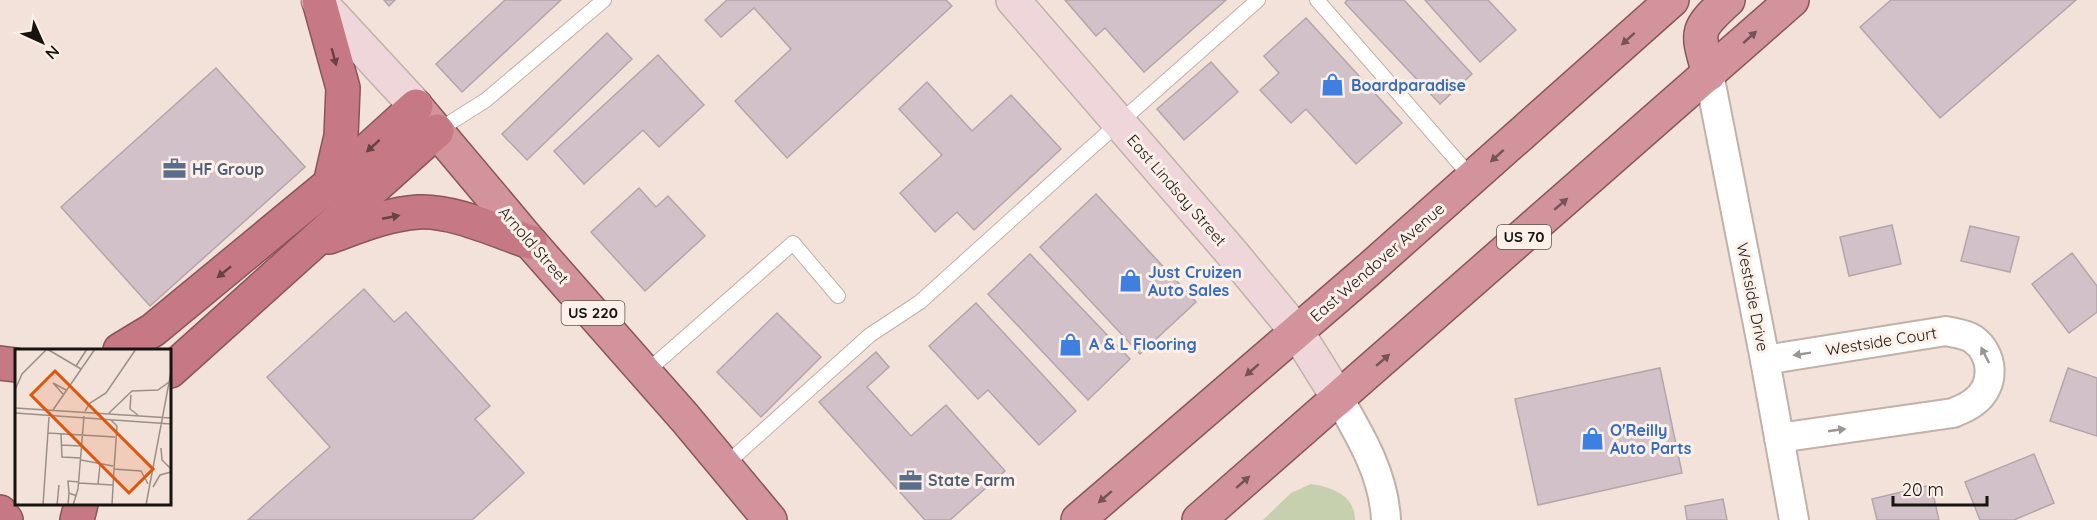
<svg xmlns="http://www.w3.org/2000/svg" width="2097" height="520" font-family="Quicksand,sans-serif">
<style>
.green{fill:#c6d0ae}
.building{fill:#d2c1c8;stroke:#b5a5ab;stroke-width:1.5}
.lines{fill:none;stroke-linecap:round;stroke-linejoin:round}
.service-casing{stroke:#c0b1a9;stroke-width:16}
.minor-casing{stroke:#c0b1a9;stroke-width:32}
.secondary-casing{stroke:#c0b1a9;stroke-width:36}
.trunk-casing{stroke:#89555b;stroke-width:36}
.motorway-casing{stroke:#89555b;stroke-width:36}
.service{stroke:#fff;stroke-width:14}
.minor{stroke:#fff;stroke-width:28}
.secondary{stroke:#eed6da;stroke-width:33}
.trunk{stroke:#d2939c;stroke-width:33}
.motorway{stroke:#c67884;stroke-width:33}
.oneway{fill:#765456}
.oneway2{fill:#674144}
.oneway3{fill:#989593}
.labels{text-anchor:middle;stroke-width:6;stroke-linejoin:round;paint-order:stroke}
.shield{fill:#fdf0e9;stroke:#5d5651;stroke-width:1.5}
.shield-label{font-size:15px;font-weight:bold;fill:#191410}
.shop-label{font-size:16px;font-weight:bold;fill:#366cbe;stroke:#fdf0e9;text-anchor:start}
.service-label{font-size:16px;font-weight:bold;fill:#4e5e75;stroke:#fdf0e9;text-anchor:start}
.street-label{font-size:16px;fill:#191410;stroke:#fdf0e9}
.inset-road{fill:none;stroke:#9b9089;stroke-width:1.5}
.view{fill:#de560c;fill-opacity:0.15;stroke:#de560c;stroke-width:3}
.inset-edge{fill:none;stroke:#191410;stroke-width:3}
</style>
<rect width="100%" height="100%" fill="#f2e2d9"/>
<path class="green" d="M1311,484C1331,487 1355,495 1355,520H1263L1291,493Z"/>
<g class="building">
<polygon points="384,0 395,0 389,6"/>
<polygon points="505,0 561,0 462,92 436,64"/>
<polygon points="727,0 946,0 952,6 787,158 735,101 791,49 754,8 721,37 705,20"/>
<polygon points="1065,0 1226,0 1144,72 1105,28 1096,36"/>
<polygon points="1347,0 1404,0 1472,74 1440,104 1345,3"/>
<polygon points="1425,0 1488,0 1516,30 1480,62"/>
<polygon points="1891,0 2076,0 1940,118 1860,27"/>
<polygon points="1306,18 1402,123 1356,164 1306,109 1291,123 1260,90 1279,73 1264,56"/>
<polygon points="607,33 632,59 527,160 502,134"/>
<polygon points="658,55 704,105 659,147 643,130 584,184 554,151"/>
<polygon points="1211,62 1238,92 1184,140 1157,109"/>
<polygon points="216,68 305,167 150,306 61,207"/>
<polygon points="927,82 972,131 1011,95 1061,149 974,230 957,212 935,232 900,193 942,155 899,109"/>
<polygon points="639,188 656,207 668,196 705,236 645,291 591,232"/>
<polygon points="1096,194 1196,302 1140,354 1040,247"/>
<polygon points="1892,225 1901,264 1849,276 1840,237"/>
<polygon points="1970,226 2019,237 2010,272 1961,261"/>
<polygon points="2072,253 2097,286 2097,312 2069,333 2032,284"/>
<polygon points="1030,254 1130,359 1088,400 988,294"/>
<polygon points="364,289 394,322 406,312 490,406 475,419 524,473 472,520 248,520 330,447 267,377"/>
<polygon points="976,303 1076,411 1039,445 988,390 978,399 929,346"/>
<polygon points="777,313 821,357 761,417 717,372"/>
<polygon points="876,352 889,367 867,387 911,436 946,405 1005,471 950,520 925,520 819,402"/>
<polygon points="1660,368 1682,473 1538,505 1515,399"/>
<polygon points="2068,368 2097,378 2097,436 2050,421"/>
<polygon points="2034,454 2054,503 2014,520 1980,520 1965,482"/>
<polygon points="1931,485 1939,520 1877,520 1872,499"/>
<polygon points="1723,499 1727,520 1687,520 1685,506"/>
</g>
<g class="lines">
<defs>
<g id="service">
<polyline points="1317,0 1472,178"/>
<polyline points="437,131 486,100 604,0"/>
<polyline points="645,373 793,243 838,296"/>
<polyline points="725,465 870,335 920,302 1085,153 1258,0"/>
</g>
<g id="minor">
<polyline points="1709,74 1765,360 1794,520"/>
<path d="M1765,360L1946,331C1954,333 1966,334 1973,339C1994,354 1996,386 1974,402C1968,407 1960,410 1953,413L1779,438"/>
<path d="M1339,399C1361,437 1384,475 1386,520"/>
</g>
<g id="secondary">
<polyline points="318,0 416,106"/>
<polyline points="1013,0 1231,252 1297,332 1339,399"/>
</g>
<g id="trunk">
<path d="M1709,74C1697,31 1694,31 1728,0"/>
<polyline points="419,110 530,242 685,418 770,520"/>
<polyline points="1078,520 1366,272 1672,0"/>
<polyline points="1199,520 1792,0"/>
</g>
<g id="motorway">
<polyline points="319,1 343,88 341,136 330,184"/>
<path d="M329,237C357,227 387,214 418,212C453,210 497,231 530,242"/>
<polyline points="120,350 153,330 330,184 416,106"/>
<polyline points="0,363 16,365"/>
<polyline points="170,371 437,131"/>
<polyline points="0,512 6,520"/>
<polyline points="77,520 81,504"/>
</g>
</defs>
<use href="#service" class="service-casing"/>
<use href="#minor" class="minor-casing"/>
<use href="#secondary" class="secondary-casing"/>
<use href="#trunk" class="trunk-casing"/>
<use href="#motorway" class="motorway-casing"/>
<use href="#service" class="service"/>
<use href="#minor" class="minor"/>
<use href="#secondary" class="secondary"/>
<use href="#trunk" class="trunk"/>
<use href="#motorway" class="motorway"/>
</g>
<defs><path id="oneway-solid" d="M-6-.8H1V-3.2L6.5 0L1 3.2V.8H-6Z" transform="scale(1.5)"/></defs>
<g class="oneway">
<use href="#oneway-solid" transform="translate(1750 37) rotate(-42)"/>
<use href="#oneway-solid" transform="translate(1628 39) rotate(138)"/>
<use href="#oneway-solid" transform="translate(1497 156) rotate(138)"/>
<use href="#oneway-solid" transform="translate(1561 204) rotate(-41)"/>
<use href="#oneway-solid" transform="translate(1383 360) rotate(-41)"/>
<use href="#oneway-solid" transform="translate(1252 370) rotate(139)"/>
<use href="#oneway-solid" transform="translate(1243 482) rotate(-41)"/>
<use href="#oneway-solid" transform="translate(1105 497) rotate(139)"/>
</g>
<g class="oneway2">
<use href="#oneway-solid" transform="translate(334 57) rotate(75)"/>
<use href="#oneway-solid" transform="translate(373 146) rotate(138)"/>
<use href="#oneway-solid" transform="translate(391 217) rotate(-11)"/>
<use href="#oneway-solid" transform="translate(224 272) rotate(141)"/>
</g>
<g class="oneway3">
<use href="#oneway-solid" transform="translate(1802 354) rotate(171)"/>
<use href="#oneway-solid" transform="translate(1985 355) rotate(-117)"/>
<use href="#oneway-solid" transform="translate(1837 430) rotate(-8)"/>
</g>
<defs>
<symbol id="shop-bare" viewBox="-9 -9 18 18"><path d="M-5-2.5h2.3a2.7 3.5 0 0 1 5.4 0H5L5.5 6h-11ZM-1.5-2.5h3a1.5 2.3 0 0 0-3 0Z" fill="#3f7fe0" stroke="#fdf0e9" stroke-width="2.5" paint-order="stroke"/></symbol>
<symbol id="office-bare" viewBox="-9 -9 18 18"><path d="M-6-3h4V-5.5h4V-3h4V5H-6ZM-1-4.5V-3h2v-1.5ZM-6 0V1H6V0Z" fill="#5c6f8a" stroke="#fdf0e9" stroke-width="2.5" paint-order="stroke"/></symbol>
</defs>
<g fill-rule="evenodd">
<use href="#shop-bare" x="1316" y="68" width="33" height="33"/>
<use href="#office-bare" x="158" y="152" width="33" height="33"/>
<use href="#shop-bare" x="1114" y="264" width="33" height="33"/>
<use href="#shop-bare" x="1054" y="328" width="33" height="33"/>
<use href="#shop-bare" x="1576" y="422" width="33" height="33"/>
<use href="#office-bare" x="894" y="464" width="33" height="33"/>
</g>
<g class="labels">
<g class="shield">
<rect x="1497" y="225" width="54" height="24" rx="4.5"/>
<rect x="561.5" y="301" width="63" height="24" rx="4.5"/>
</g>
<g class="shield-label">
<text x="1524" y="242">US 70</text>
<text x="593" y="318">US 220</text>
</g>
<g class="shop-label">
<text x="1351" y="91">Boardparadise</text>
<text x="1148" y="278">Just Cruizen<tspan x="1148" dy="18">Auto Sales</tspan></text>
<text x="1089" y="350">A &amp; L Flooring</text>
<text x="1610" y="436">O'Reilly<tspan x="1610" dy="18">Auto Parts</tspan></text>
</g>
<g class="service-label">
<text x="192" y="175">HF Group</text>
<text x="928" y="486">State Farm</text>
</g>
<g class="street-label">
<text transform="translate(1177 190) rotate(49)" y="6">East Lindsay Street</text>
<text transform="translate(534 245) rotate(49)" y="6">Arnold Street</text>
<text transform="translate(1377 262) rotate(-41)" y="6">East Wendover Avenue</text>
<text transform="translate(1753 297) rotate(79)" y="6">Westside Drive</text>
<text transform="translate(1881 341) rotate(-9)" y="6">Westside Court</text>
</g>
</g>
<g transform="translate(15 349)">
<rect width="156" height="156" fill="#f2e2d9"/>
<path class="inset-road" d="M32,0L66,20M61,17L72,0M0,41L7,25L32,0M48,45L38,34L51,41M116,46L115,60L123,66M0,59L156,69M38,61L80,0M70,62L75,54L91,44L121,0M0,64L156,75M94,64L117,42L143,41L154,33M95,70L102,77L99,120L126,122L133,135M33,84L100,88M46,85L47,108L66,109M46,96L67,97M146,99L147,111L156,120M66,111L98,117M64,134L98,136M83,135L85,116M138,138L145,126L156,123M54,144L53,132L64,133M28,156L34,68M42,156L44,136M53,156L54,144L62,147M58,156L63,140L69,67M97,156L99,120M131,156L156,23"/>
<path class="view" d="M40,22L138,120L114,144L16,46Z"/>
<rect width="156" height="156" class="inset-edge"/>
</g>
<g transform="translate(42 42) rotate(135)" stroke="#fdf0e9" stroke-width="4.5" paint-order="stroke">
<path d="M0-4.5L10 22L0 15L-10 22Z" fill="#191410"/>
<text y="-9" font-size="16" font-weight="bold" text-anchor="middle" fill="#191410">N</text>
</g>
<path d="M1893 496v9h94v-9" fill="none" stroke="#191410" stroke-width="3"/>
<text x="1902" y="496" font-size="18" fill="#191410" stroke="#fdf0e9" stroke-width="4.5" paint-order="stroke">20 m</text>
</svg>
